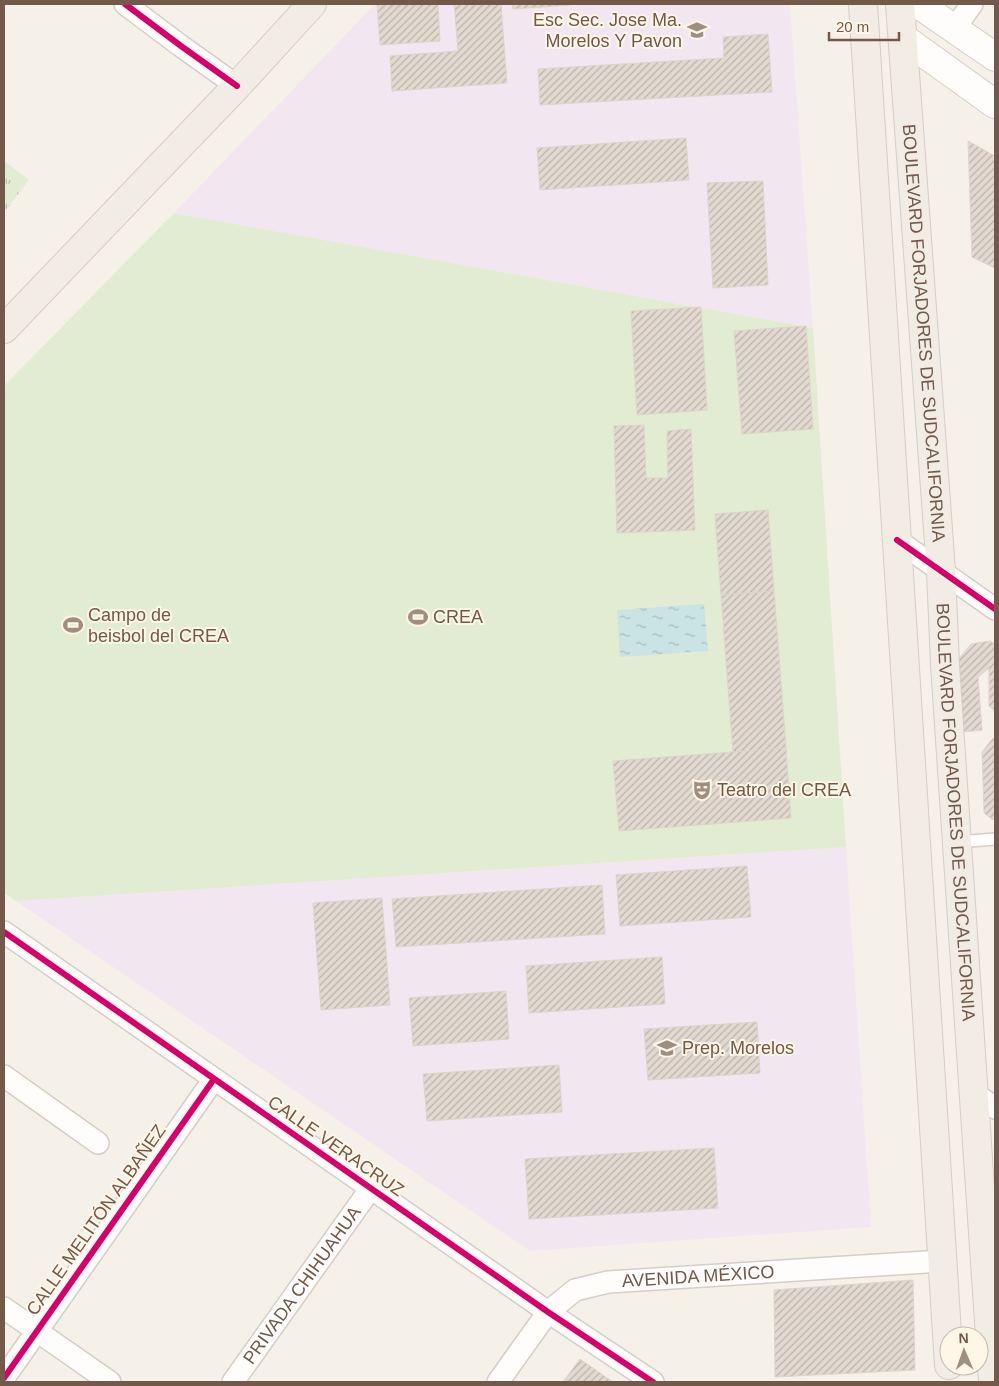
<svg xmlns="http://www.w3.org/2000/svg" width="999" height="1386" font-family="Arial,sans-serif">
<style>
.education{fill:#f2e7f1}
.grass{fill:url(#grass-tufts)}
.park{fill:#e1ecd3}
.water{fill:url(#water-ripples)}
.building{fill:url(#building-hatch);stroke:#ded4ca}
.lines{fill:none;stroke-linecap:round;stroke-linejoin:round}
.service-casing{stroke:#d5cec6;stroke-width:14}
.minor-casing{stroke:#d5cec6;stroke-width:24}
.secondary-casing{stroke:#d4cdc4;stroke-width:30}
.primary-casing{stroke:#d5ccc5;stroke-width:30}
.service{stroke:#fefdfc;stroke-width:11}
.minor{stroke:#fefdfc;stroke-width:21}
.secondary{stroke:#fefdfc;stroke-width:28}
.primary{stroke:#f2ede4;stroke-width:28}
.cycleway-casing{stroke:#fff6e8;stroke-width:9}
.cycleway{stroke:#d6006c;stroke-width:6}
.labels{text-anchor:middle;stroke-width:4;stroke-linejoin:round;paint-order:stroke}
.poi-label{font-size:18px;fill:#725949;stroke:#fff6e8;text-anchor:start}
.street-label{font-size:18px;fill:#725949;stroke:#fff6e8}
</style>
<defs>
<pattern id="grass-tufts" width="24" height="20" patternUnits="userSpaceOnUse" patternTransform="scale(1.25)"><rect width="24" height="20" fill="#e1ecd3"/><path d="M3 7l-1-3M5 7V3M7 7l1-3M15 17l-1-3M17 17v-4M19 17l1-3" fill="none" stroke="#bbc2ad"/></pattern>
<pattern id="water-ripples" width="26" height="14" patternUnits="userSpaceOnUse" patternTransform="scale(1.25)"><rect width="26" height="14" fill="#cae3e5"/><path d="M2 4q2-2 4 0t4 0M15 11q2-2 4 0t4 0" fill="none" stroke="#a8bbbc"/></pattern>
<pattern id="building-hatch" width="6" height="6" patternUnits="userSpaceOnUse" patternTransform="scale(1.25)"><rect width="6" height="6" fill="#e2d9d0"/><path d="M-1 1l2-2M0 6l6-6M5 7l2-2" fill="none" stroke="#bcb3ab"/></pattern>
</defs>
<rect width="100%" height="100%" fill="#f6f1e8"/>
<g class="education">
<polygon points="375,4 790,4 813,328 174,213"/>
<polygon points="846,847 871,1227 530,1251 16,901"/>
</g>
<polygon class="grass" points="4,161 29,180 4,213"/>
<polygon class="park" points="174,213 813,328 846,847 16,901 4,893 4,386"/>
<polygon class="water" points="704,604 708,651 620,657 617,610"/>
<g class="building">
<polygon points="377,4 438,4 440,41 380,45"/>
<polygon points="454,4 501,4 507,83 392,91 390,56 458,51"/>
<polygon points="512,4 572,4 572,5 513,9"/>
<polygon points="768,34 772,92 540,105 538,69 724,58 723,37"/>
<polygon points="686,138 689,180 540,190 537,148"/>
<polygon points="968,141 995,156 995,268 972,257"/>
<polygon points="763,181 768,285 713,288 707,183"/>
<polygon points="701,307 707,410 637,415 631,311"/>
<polygon points="806,326 813,429 742,434 734,331"/>
<polygon points="644,425 646,478 668,478 667,431 691,429 695,530 617,533 614,426"/>
<polygon points="768,510 774,591 721,595 715,514"/>
<polygon points="774,591 786,748 733,752 721,595"/>
<polygon points="990,641 995,644 995,711 989,706 989,668 978,677 982,730 963,732 957,661 971,644"/>
<polygon points="993,738 995,740 995,817 993,820 984,813 982,752"/>
<polygon points="786,748 791,818 619,831 613,761"/>
<polygon points="747,866 751,917 620,926 616,875"/>
<polygon points="602,885 605,934 396,947 392,899"/>
<polygon points="382,898 390,1005 321,1010 313,903"/>
<polygon points="662,957 665,1004 529,1013 526,966"/>
<polygon points="506,991 509,1039 413,1046 409,998"/>
<polygon points="757,1022 760,1073 648,1080 644,1029"/>
<polygon points="559,1065 562,1112 427,1121 423,1074"/>
<polygon points="714,1148 718,1208 529,1219 525,1159"/>
<polygon points="913,1280 915,1370 775,1377 774,1290"/>
<polygon points="580,1359 613,1382 563,1382"/>
</g>
<g class="lines">
<defs>
<polyline id="service" points="957,842 995,839"/>
<g id="minor">
<polyline points="125,4 181,46 237,86"/>
<polyline points="954,29 972,4"/>
<polyline points="897,540 995,609"/>
<polyline points="4,932 548,1312 653,1382"/>
<polyline points="4,1076 98,1143"/>
<polyline points="974,1093 995,1108"/>
<polyline points="4,1308 110,1382"/>
<polyline points="4,1378 214,1079"/>
<path id="s1" d="M233,1382L371,1188"/>
<path id="s2" d="M498,1382L548,1312L575,1290L608,1282L942,1261"/>
</g>
<g id="secondary">
<polyline points="918,4 995,57"/>
<polyline points="903,38 995,104"/>
</g>
<g id="primary">
<polyline points="863,4 949,1365"/>
<path id="s3" d="M900,4L941,571L945,665L993,1382"/>
<polyline points="4,329 237,86 312,4"/>
</g>
</defs>
<use href="#service" class="service-casing"/>
<use href="#minor" class="minor-casing"/>
<use href="#secondary" class="secondary-casing"/>
<use href="#primary" class="primary-casing"/>
<use href="#service" class="service"/>
<use href="#minor" class="minor"/>
<use href="#secondary" class="secondary"/>
<use href="#primary" class="primary"/>
<defs>
<g id="cycleway">
<polyline points="125,4 181,46 237,86"/>
<polyline points="897,540 995,609"/>
<polyline points="4,932 548,1312 653,1382"/>
<polyline points="4,1378 214,1079"/>
</g>
</defs>
<use href="#cycleway" class="cycleway-casing"/>
<use href="#cycleway" class="cycleway"/>
</g>
<defs>
<symbol id="school-bare" viewBox="-9 -9 18 18"><path d="M0-5L7-2L0 1L-7-2ZM-4 1L0 2.5L4 1V4Q0 6-4 4Z" fill="#a08e81" stroke="#fff6e8" stroke-width="2.5" paint-order="stroke"/></symbol>
<symbol id="stadium-bare" viewBox="-9 -9 18 18"><path d="M0-5a6.5 5 0 1 0 0 10a6.5 5 0 1 0 0-10ZM-3.5-1.8h7v3.6h-7Z" fill="#a08e81" stroke="#fff6e8" stroke-width="2.5" paint-order="stroke"/></symbol>
<symbol id="theatre-bare" viewBox="-9 -9 18 18"><path d="M-5-5.5Q0-4 5-5.5V0Q5 5 0 6Q-5 5-5 0ZM-3.3-2.5H-1v1.5H-3.3ZM1-2.5H3.3v1.5H1ZM-2.8 1Q0 5.5 2.8 1Z" fill="#a08e81" stroke="#fff6e8" stroke-width="2.5" paint-order="stroke"/></symbol>
</defs>
<g fill-rule="evenodd">
<use href="#school-bare" x="683" y="16" width="28" height="28"/>
<use href="#stadium-bare" x="404" y="603" width="28" height="28"/>
<use href="#stadium-bare" x="59" y="611" width="28" height="28"/>
<use href="#theatre-bare" x="688" y="776" width="28" height="28"/>
<use href="#school-bare" x="653" y="1034" width="28" height="28"/>
</g>
<g class="labels">
<g class="poi-label">
<text x="682" y="26" text-anchor="end">Esc Sec. Jose Ma.<tspan x="682" dy="21">Morelos Y Pavon</tspan></text>
<text x="88" y="621">Campo de<tspan x="88" dy="21">beisbol del CREA</tspan></text>
<text x="433" y="623">CREA</text>
<text x="717" y="796">Teatro del CREA</text>
<text x="682" y="1054">Prep. Morelos</text>
</g>
<g class="street-label">
<text dy="6" stroke="none"><textPath href="#s3" startOffset="330">BOULEVARD FORJADORES DE SUDCALIFORNIA</textPath></text>
<text dy="6" stroke="none"><textPath href="#s3" startOffset="810">BOULEVARD FORJADORES DE SUDCALIFORNIA</textPath></text>
<text transform="translate(336 1146) rotate(35)" y="6">CALLE VERACRUZ</text>
<text transform="translate(96 1220) rotate(-55)" y="6">CALLE MELITÓN ALBAÑEZ</text>
<text dy="6" stroke="none"><textPath href="#s2" startOffset="245">AVENIDA MÉXICO</textPath></text>
<text dy="6" stroke="none"><textPath href="#s1" startOffset="119">PRIVADA CHIHUAHUA</textPath></text>
</g>
</g>
<rect width="999" height="1386" fill="none" stroke="#725949" stroke-width="10"/>
<g transform="translate(964 1351) rotate(358)"><circle r="24" fill="#fff6e8" stroke="#c7b7a8"/>
<path d="M0-4L9 19L0 12L-9 19Z" fill="#a08e81"/>
<text y="-8" font-size="14" font-weight="bold" text-anchor="middle" fill="#725949">N</text>
</g>
<path d="M829 32v8h70v-8" fill="none" stroke="#725949" stroke-width="2.5"/>
<text x="836" y="32" font-size="15" fill="#725949" stroke="#fff6e8" stroke-width="4" paint-order="stroke">20 m</text>
</svg>
